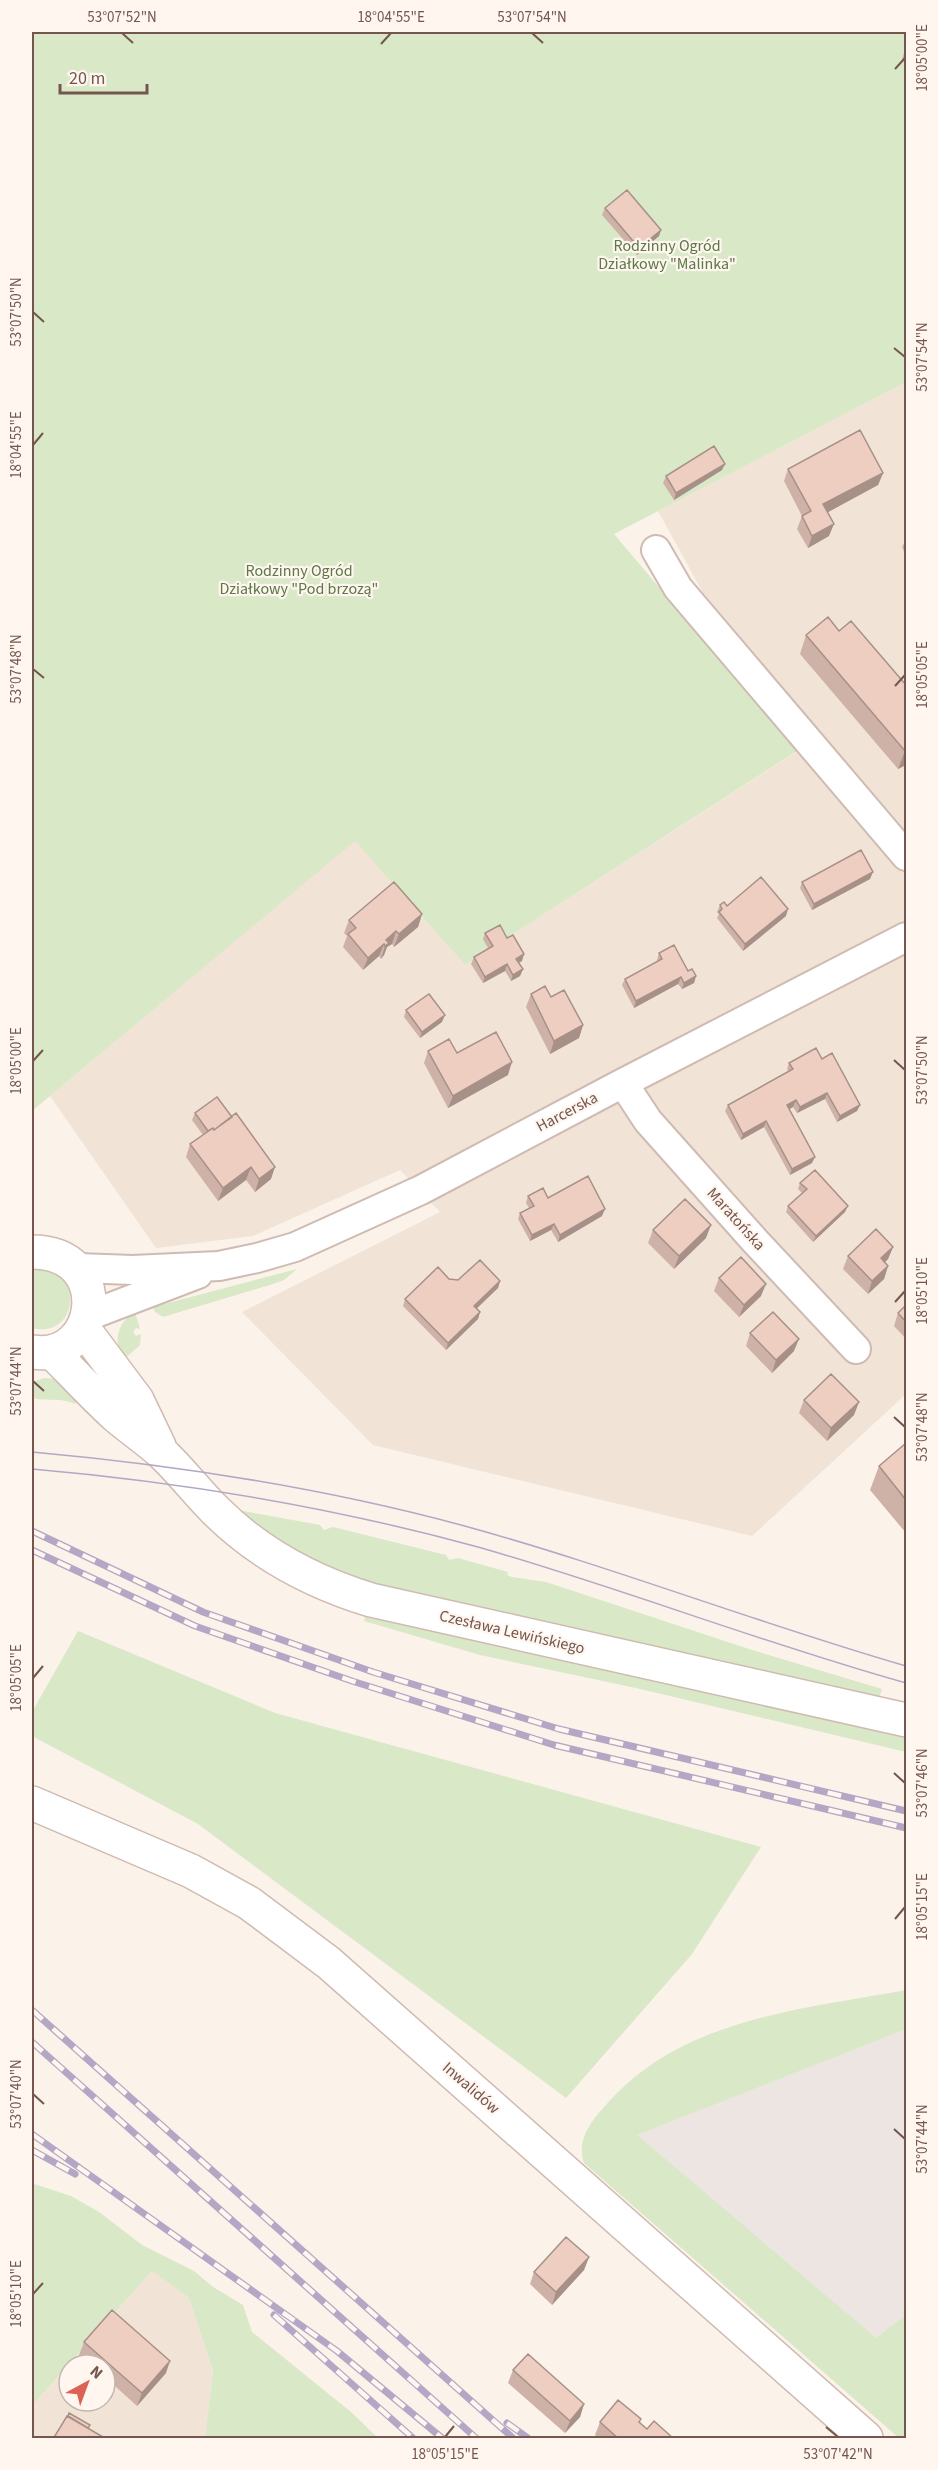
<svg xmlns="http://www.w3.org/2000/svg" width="938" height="2470" font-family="'Source Sans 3',sans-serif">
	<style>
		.residential { fill: #f2e3d7 }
		.industrial { fill: #ece5e2 }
		.green { fill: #d9e8c7 }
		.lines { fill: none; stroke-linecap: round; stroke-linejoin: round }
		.minor-casing { stroke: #cfbbb2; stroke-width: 32 }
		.tertiary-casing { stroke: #cfbbb2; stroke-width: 36 }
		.minor { stroke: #fff; stroke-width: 28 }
		.tertiary { stroke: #fff; stroke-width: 33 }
		.tram { stroke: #b3a7c5; stroke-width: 1.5 }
		.rail-casing { stroke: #b3a7c5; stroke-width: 7 }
		.rail { stroke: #fef6ef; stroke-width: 4.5; stroke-dasharray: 14; stroke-linecap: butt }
		.wall { fill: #ceb1a7 }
		.shaded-wall { fill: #a79088 }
		.building { fill: #efcec2; stroke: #a79088; stroke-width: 1.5 }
		.ticks { fill: none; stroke: #74564e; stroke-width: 2 }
		.labels { text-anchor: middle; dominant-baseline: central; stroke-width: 4.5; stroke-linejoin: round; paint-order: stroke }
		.park-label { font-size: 16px; fill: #5c7946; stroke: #fef6ef }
		.street-label { font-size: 16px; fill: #74564e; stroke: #fef6ef }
		.neatline { fill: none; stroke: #74564e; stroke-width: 2 }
		.ticks-label { font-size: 15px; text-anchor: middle; fill: #74564e }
	</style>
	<rect width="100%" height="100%" fill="#fbf2e9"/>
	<!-- residential -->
	<path class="residential" d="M906,382V1394L752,1536L373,1445L242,1312L440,1212L400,1170L253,1236L156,1248L50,1096L355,840L465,965L815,740L726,635L658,511Z
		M152,2271L189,2298L213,2371L205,2438H32V2406L69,2365V2401H105V2365H69Z"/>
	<!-- industrial -->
	<path class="industrial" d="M906,2029V2364L636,2135Z"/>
	<!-- green -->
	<path class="green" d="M32,32H906V382L614,534L797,751L465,965L355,841L32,1111Z
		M44,1269C88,1281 72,1339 32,1328V1271Z
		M297,1269L284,1280L273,1284L163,1317L155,1312L153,1307Z
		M135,1312L140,1329L136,1328L133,1332L136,1336L141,1334L140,1345L122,1361C114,1342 116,1323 135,1312Z
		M44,1378L59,1379L83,1395L75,1404C62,1397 47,1402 32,1398V1382Z
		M238,1510L320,1525L324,1530L333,1527L446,1555L449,1560L458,1558L508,1572L507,1575L512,1577L546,1582L752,1650L882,1689L879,1699L363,1581C317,1564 275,1543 238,1510Z
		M365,1617L642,1675L722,1696L906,1737V1752L636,1688L480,1655L364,1621Z
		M78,1631L275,1713L761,1847L692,1954L566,2098L198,1824L32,1736V1712Z
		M906,1990V2029L637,2135L876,2338L906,2315V2438H899L584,2163C576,2141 591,2121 605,2106C681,2018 799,2010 906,1990Z
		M34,2184L71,2196L99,2212L142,2245L194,2271L213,2287L243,2305L252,2332L351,2412L378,2438H205L213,2371L189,2298L152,2271L32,2406V2185Z"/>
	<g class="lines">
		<defs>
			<path id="minor" d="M656,550L678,588L906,856
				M623,1083L648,1121L755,1241L856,1349
				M77,1268L133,1270L219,1266L257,1258L295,1247L421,1190L623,1083L906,937
				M88,1316L198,1274"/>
			<path id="tertiary" d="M32,1252C115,1252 100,1362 33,1352
				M83,1328L137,1400L159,1446
				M52,1352C73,1373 94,1396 116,1416C131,1429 148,1440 162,1453C181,1471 197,1492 215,1510C260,1555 312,1582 371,1600L906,1720
				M32,1803L191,1871L249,1903L329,1963L866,2438"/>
		</defs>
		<!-- minor casing -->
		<use href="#minor" class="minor-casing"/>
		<!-- tertiary casing -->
		<use href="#tertiary" class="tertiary-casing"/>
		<!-- minor -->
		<use href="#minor" class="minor"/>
		<!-- tertiary -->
		<use href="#tertiary" class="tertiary"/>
		<!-- tram -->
		<path class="tram" d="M32,1452C176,1465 320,1487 461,1525C611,1566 757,1623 906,1666
			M32,1469C182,1482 332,1507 478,1547C622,1588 762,1643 906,1683"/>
		<defs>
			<path id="rail" d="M32,1531L203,1612L373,1672L559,1729L906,1811
				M32,1550L195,1626L352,1681L554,1745L906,1828
				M32,2010L513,2438
				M32,2042L476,2438
				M32,2134L337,2351L442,2438
				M32,2150L75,2174
				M274,2315L413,2438
				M507,2423L528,2438"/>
		</defs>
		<!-- rail casing -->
		<use href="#rail" class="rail-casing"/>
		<!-- rail -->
		<use href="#rail" class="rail"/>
	</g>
	<!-- wall -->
	<path class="wall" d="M906,51V64L902,59L904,53Z
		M605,208L661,230L659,236L637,255L602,215Z
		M788,469L883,473L878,485L828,512L829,536L808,548L797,529L802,516L784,481Z
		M722,470L674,500L663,483L666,476Z
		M906,540V556L902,547L905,541Z
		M839,631L906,685V765L898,769L800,654L806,635Z
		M870,879L812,910L800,888L802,882Z
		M720,905L727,906L786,916L743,951L717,918L719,914L717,912Z
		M422,914L418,927L394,947L392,944L387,947L384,955L381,959L379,956L363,970L343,947L347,936L344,933L349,920Z
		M485,933L507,938L522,961L519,963L523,969L520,976L511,981L505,971L483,983L471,964L474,957L488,948L483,939Z
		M659,953L696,976L694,983L682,989L678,984L634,1008L622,985L625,979L657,961V960Z
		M531,994L551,997L583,1025L579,1038L550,1054L526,1007Z
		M406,1010L442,1022L420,1038L404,1017Z
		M428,1051L457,1053L508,1075L448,1108L424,1063Z
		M822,1059L860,1105L857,1111L837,1122L825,1099L797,1113L793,1107L789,1109L812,1163L790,1175L764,1127L741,1140L725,1111L728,1105L789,1072L787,1069L789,1063Z
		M195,1113L271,1179L255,1192L246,1180L218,1201L186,1157L190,1144L203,1135L192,1120Z
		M800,1183L845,1212L813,1242L786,1212L788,1206L802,1193L798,1189Z
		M528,1196L548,1198L602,1216L558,1242L551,1230L530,1241L518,1219L520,1213L529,1208L526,1203Z
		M653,1230L706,1238L674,1269L648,1243Z
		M893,1247L888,1259L885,1262L888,1266L884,1279L868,1294L843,1269L848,1256Z
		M719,1278L761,1296L739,1317L714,1291Z
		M449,1279L458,1280L500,1281L498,1288L476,1309L480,1312L478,1319L446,1350L403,1306L405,1299Z
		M906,1305V1339L894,1326L898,1313Z
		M750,1333L794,1351L772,1373L746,1346Z
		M804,1400L854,1415L827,1441L799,1413Z
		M906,1443V1533L870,1490L879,1466Z
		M589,2257L584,2270L552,2305L530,2284L534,2272Z
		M84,2342L166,2373L137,2406L105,2377V2365H91L79,2355Z
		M513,2370L584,2404L580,2417L565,2433L508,2383Z
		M600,2422L640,2423L647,2429L674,2439H599L595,2435Z"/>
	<!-- shaded-wall -->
	<path class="shaded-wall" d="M661,230L659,236L637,255L639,248Z
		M725,464L722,470L674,500L676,493Z
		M883,473L878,485L819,517L823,504Z
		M834,524L829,536L808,548L812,536Z
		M906,750V765L898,769L905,751Z
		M873,872L870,879L812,910L814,904Z
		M788,909L786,916L743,951L745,944Z
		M422,914L418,927L394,947L399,934Z
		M396,931L392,944L387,947L384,955L381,959L385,946L386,940Z
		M384,944L379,956L363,970L368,958Z
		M524,954L522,961L514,965L516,959Z
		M507,964L505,971L483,983L485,977Z
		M523,969L520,976L511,981L513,975Z
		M696,976L694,983L682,989L684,983Z
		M681,977L678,984L634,1008L636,1001Z
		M445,1015L442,1022L420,1038L422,1032Z
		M583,1025L579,1038L550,1054L554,1041Z
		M512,1062L508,1075L448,1108L453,1096Z
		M827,1093L825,1099L797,1113L800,1107Z
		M796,1100L793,1107L785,1112L787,1105Z
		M860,1105L857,1111L837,1122L840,1116Z
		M766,1121L764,1127L741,1140L743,1134Z
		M815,1157L812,1163L790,1175L792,1169Z
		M251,1167L246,1180L218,1201L223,1188Z
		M275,1167L271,1179L255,1192L259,1179Z
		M848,1206L845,1212L813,1242L816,1236Z
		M605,1209L602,1216L558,1242L560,1235Z
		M554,1224L551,1230L530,1241L532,1235Z
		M711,1225L706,1238L674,1269L679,1256Z
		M893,1247L888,1259L876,1271L881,1258Z
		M888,1266L884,1279L868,1294L872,1281Z
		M500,1281L498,1288L472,1313L474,1306Z
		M766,1284L761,1296L739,1317L744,1305Z
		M480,1312L478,1319L446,1350L448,1343Z
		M799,1339L794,1351L772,1373L776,1360Z
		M859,1402L854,1415L827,1441L831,1428Z
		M589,2257L584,2270L552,2305L556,2292Z
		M170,2361L166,2373L137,2406L142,2393Z
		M584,2404L580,2417L565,2433L570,2421Z"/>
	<!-- building -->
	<path class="building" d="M627,190L661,230L639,248L605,208Z
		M860,430L883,473L823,504L834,524L812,536L802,516L811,511L788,469Z
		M714,446L725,464L676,493L666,476Z
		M828,617L839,631L851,621L906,685V750L905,751L806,635Z
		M861,850L873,872L814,904L802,882Z
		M761,877L788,909L745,944L719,912L722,909L720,905L724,902L727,906Z
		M394,882L422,914L399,934L396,931L386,940L389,943L385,946L384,944L368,958L348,934L356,928L349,920Z
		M500,925L507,938L513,935L524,954L516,959L523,969L513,975L507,964L485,977L474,957L493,946L485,933Z
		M674,945L688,971L692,969L696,976L684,983L681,977L636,1001L625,979L662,959L659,953Z
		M545,986L551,997L564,990L583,1025L554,1041L531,994Z
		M429,994L445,1015L422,1032L406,1010Z
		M496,1032L512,1062L453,1096L428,1051L449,1039L457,1053Z
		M816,1048L822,1059L832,1053L860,1105L840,1116L827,1093L800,1107L796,1100L787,1105L815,1157L792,1169L766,1121L743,1134L728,1105L793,1069L789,1063Z
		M217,1097L232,1117L214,1130L213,1128L208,1131L195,1113Z
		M236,1113L275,1167L259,1179L251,1167L223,1188L190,1144L213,1128L214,1130Z
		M815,1170L848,1206L816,1236L788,1206L807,1189L800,1183Z
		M588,1176L605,1209L560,1235L554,1224L532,1235L520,1213L534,1206L528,1196L543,1188L548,1198Z
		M685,1199L711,1225L679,1256L653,1230Z
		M876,1229L893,1247L881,1258L888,1266L872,1281L848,1256Z
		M741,1257L766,1284L744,1305L719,1278Z
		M480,1260L500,1281L474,1306L480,1312L448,1343L405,1299L438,1267L449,1279L458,1280Z
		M906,1305V1322L898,1313Z
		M773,1312L799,1339L776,1360L750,1333Z
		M831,1374L859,1402L831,1428L804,1400Z
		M906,1443V1500L879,1466Z
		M566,2237L589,2257L556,2292L534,2272Z
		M112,2310L170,2361L142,2393L84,2342Z
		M528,2354L584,2404L570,2421L513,2370Z
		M618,2400L641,2419L639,2422L647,2429L654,2421L674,2439H619L600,2422Z
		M69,2413L90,2425L88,2428L68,2416Z
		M67,2416L103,2437V2439H53Z"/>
	<!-- ticks -->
	<path class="ticks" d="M122,33L133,43M532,33L543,43M381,44L391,33M895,69L905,58M33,312L44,322M894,348L905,357M33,445L43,433M33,669L44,678M895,686L905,675M894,1060L905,1070M33,1061L43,1050M895,1302L905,1291M33,1381L44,1391M894,1417L905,1427M33,1678L43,1666M894,1773L905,1783M895,1919L905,1907M33,2094L44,2104M894,2129L905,2139M33,2294L43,2283M826,2427L838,2437M445,2437L454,2426"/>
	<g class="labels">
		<!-- park labels -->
		<g class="park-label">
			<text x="667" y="246">Rodzinny Ogród<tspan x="667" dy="18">Działkowy "Malinka"</tspan></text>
			<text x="299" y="571">Rodzinny Ogród<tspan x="299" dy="18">Działkowy "Pod brzozą"</tspan></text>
		</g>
		<!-- street labels -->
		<g class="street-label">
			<text transform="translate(567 1112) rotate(-28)">Harcerska</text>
			<text transform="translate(736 1219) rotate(48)">Maratońska</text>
			<text transform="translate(512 1632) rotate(13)">Czesława Lewińskiego</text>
			<text transform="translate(471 2088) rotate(41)">Inwalidów</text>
		</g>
	</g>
	<!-- border -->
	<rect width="938" height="2470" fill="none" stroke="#fef6ef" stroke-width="66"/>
	<!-- north arrow -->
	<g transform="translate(87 2383) rotate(41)"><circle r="28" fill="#fef6ef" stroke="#c7b6af" stroke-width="1.5"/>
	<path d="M0-4.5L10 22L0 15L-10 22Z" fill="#dd6256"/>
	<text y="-9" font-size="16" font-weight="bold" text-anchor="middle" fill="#74564e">N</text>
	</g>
	<!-- scale -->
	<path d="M60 84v9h87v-9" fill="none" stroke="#74564e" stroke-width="3"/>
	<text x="69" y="84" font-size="18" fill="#74564e" stroke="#fef6ef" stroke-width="4.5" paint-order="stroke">20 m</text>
	<rect x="33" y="33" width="872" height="2404" class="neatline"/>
	<g class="ticks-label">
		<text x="122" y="22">53°07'52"N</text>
		<text x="391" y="22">18°04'55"E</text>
		<text x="532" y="22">53°07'54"N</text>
		<text transform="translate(922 58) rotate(-90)" y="5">18°05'00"E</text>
		<text transform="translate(16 312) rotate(-90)" y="5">53°07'50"N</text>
		<text transform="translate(922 357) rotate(-90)" y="5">53°07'54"N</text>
		<text transform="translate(16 445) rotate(-90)" y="5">18°04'55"E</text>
		<text transform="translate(16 669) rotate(-90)" y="5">53°07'48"N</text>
		<text transform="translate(922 675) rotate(-90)" y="5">18°05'05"E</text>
		<text transform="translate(16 1061) rotate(-90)" y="5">18°05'00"E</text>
		<text transform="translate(922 1070) rotate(-90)" y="5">53°07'50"N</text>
		<text transform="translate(922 1291) rotate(-90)" y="5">18°05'10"E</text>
		<text transform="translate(16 1381) rotate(-90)" y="5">53°07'44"N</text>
		<text transform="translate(922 1427) rotate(-90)" y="5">53°07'48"N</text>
		<text transform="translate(16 1678) rotate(-90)" y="5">18°05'05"E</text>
		<text transform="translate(922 1783) rotate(-90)" y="5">53°07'46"N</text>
		<text transform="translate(922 1907) rotate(-90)" y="5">18°05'15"E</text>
		<text transform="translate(16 2094) rotate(-90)" y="5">53°07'40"N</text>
		<text transform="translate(922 2139) rotate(-90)" y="5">53°07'44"N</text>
		<text transform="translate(16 2294) rotate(-90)" y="5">18°05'10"E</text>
		<text x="445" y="2459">18°05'15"E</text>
		<text x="838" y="2459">53°07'42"N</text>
	</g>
</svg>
